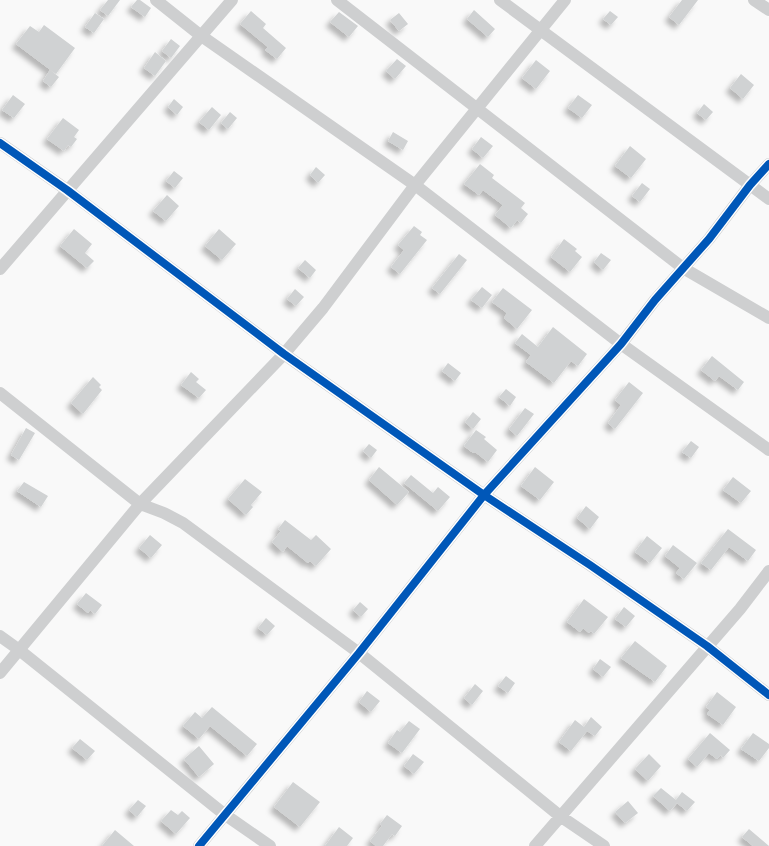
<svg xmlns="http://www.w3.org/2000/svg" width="769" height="846" font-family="Commissioner,sans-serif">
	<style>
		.building { fill: #d0d2d3; filter: url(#shadow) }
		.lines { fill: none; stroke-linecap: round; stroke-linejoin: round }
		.minor { stroke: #cecfd0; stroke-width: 12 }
		.cycleway-casing { stroke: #fff; stroke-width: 11 }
		.cycleway { stroke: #0057b8; stroke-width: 8 }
	</style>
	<defs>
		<filter id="shadow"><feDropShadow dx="-4.5" dy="4.5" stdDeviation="2.5" flood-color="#0004"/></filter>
	</defs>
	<rect width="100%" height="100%" fill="#f9f9f9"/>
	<!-- building -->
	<path class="building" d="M108,0H120L108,16L100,10Z
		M137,0H140L151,8L145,17L131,7Z
		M682,0H698L679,25L669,17Z
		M474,10L495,29L488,37L467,19Z
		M251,11L266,24L263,28L286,48L277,59L265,50L268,47L240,24Z
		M610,11L618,17L611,25L603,19Z
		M339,12L358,26L349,37L330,22Z
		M95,13L104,19L94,33L85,27Z
		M399,13L408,24L399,31L390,20Z
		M44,25L75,48L56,74L16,44L30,26L39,32Z
		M171,39L180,46L171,58L162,51Z
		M155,52L166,61L155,76L144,68Z
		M397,59L406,66L395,79L386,71Z
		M536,60L550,71L536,89L522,78Z
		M50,70L59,77L51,87L43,81Z
		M741,74L754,85L743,99L730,88Z
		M13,95L25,104L14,118L2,110Z
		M578,95L592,105L582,118L568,108Z
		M174,99L183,107L177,115L168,107Z
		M704,104L713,112L706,120L697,113Z
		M212,107L221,115L209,130L199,122Z
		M230,112L237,118L228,129L221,123Z
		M63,118L79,130L74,137L77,139L71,147L68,145L64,151L47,139Z
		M393,132L408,141L403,150L388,141Z
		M481,137L493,146L483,158L472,149Z
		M630,146L646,159L631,178L615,166Z
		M480,164L494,175L492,178L525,203L521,208L528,214L521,223L517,220L511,228L495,215L503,205L483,190L479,195L464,184Z
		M316,167L325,175L318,183L310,175Z
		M174,171L183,178L175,188L166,181Z
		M642,183L650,189L640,202L632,196Z
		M167,195L179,206L166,221L153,211Z
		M414,226L422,232L420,235L427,240L400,274L391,267L404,250L398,245Z
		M74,229L92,244L85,253L94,261L87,268L60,246Z
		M219,229L236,244L222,260L205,246Z
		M564,239L577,249L575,251L582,257L570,272L551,257Z
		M601,253L611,260L603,270L594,262Z
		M459,254L467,260L440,294L432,288Z
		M305,260L316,270L310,278L298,268Z
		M482,287L492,295L482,308L471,300Z
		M503,288L532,310L517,329L504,318L507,313L492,302Z
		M295,289L304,297L296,306L287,299Z
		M553,327L587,354L578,366L571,361L554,383L526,362L531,355L515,343L522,334L538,347Z
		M712,356L744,382L738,390L719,376L715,381L701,370Z
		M448,363L461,373L455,381L442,371Z
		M191,372L199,379L196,382L206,390L199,398L181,385Z
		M93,377L101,385L99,387L102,390L83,414L71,403Z
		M629,382L643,393L615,429L608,423L621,405L615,400Z
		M506,389L516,397L510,406L499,397Z
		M525,408L534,414L517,436L509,429Z
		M473,412L481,419L473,429L465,422Z
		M26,428L35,433L19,460L11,455Z
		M476,430L486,437L484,439L497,450L488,462L475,452L473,453L464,446Z
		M691,441L699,447L691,458L682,452Z
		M369,444L377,450L371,458L363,451Z
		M379,467L409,492L397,505L369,480Z
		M535,467L554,482L540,500L521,486Z
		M411,475L433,493L438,487L450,497L438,511L404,483Z
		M733,477L751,491L741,503L723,490Z
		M245,479L262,492L251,505L253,507L246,515L228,499Z
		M24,482L48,496L41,507L17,491Z
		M586,506L599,517L590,529L577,518Z
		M285,520L311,540L316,535L331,549L316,566L310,561L308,563L287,546L283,552L272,542L281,531L278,529Z
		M728,529L756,550L748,561L729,547L711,570L701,563Z
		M150,535L162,545L151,558L139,548Z
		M647,536L662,548L650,563L635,552Z
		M673,545L697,563L684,579L676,573L680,568L665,556Z
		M86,593L102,605L95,614L90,610L88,613L77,604Z
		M584,599L608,617L594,634L591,631L589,633L583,628L580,632L567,622Z
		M360,602L368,609L361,617L353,610Z
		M624,607L635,616L626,627L615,619Z
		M266,618L275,626L267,635L258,628Z
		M635,641L667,666L655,682L621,658Z
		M600,659L611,667L603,677L593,669Z
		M506,676L515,683L508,693L498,686Z
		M475,684L483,691L472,705L464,698Z
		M367,691L380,701L371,712L359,702Z
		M717,692L736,707L723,725L707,714L710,710L706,707Z
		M212,707L257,744L247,756L210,726L199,739L183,726L195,712L202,718Z
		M591,717L602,727L595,736L587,731L571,751L559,742L575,720L584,727Z
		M409,721L420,729L402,753L388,743L397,730L400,732Z
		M710,733L730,750L723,758L721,755L717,759L709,753L697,767L688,759Z
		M753,733L769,744V748L759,761L741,749Z
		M80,739L95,751L87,760L72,748Z
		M199,746L214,764L199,777L184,759Z
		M413,754L424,762L414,774L404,766Z
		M649,754L661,766L648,781L635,769Z
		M293,782L320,802L300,827L274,807Z
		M661,788L676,800L682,792L695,802L687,811L677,803L670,811L653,796Z
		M138,800L146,806L137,817L129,810Z
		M628,801L638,813L625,823L615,812Z
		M171,810L178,815L182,811L190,818L176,834L161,821Z
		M387,815L402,826L395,836L392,834L383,846H376L370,841L382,826L380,824Z
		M339,827L353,838L347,846H325Z
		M749,829L769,846H753L742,837Z
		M115,830L134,846H102Z"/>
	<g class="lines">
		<!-- minor -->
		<path class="minor" d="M156,0L200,35L415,185L621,344L769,450
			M337,0L683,268L769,318
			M500,0L769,199
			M754,0L769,10
			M0,143L67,190L284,354L484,495L590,565L707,646L769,695
			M0,269L232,0
			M0,393L140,504L164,513L183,523L359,653L560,816L604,846
			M0,636L18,649L224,814L270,846
			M0,673L140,504L284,354L323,308L415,185L565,0
			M199,846L359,653L484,495L621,344L655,300L709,239L750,185L769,164
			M535,846L740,609L769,571"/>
		<defs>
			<path id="cycleway" d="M0,143L67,190L284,354L484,495L590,565L707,646L769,695
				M199,846L359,653L484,495L621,344L655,300L709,239L750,185L769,164"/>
		</defs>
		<!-- cycleway casing -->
		<use href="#cycleway" class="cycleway-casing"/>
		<!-- cycleway -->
		<use href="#cycleway" class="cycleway"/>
	</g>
</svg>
